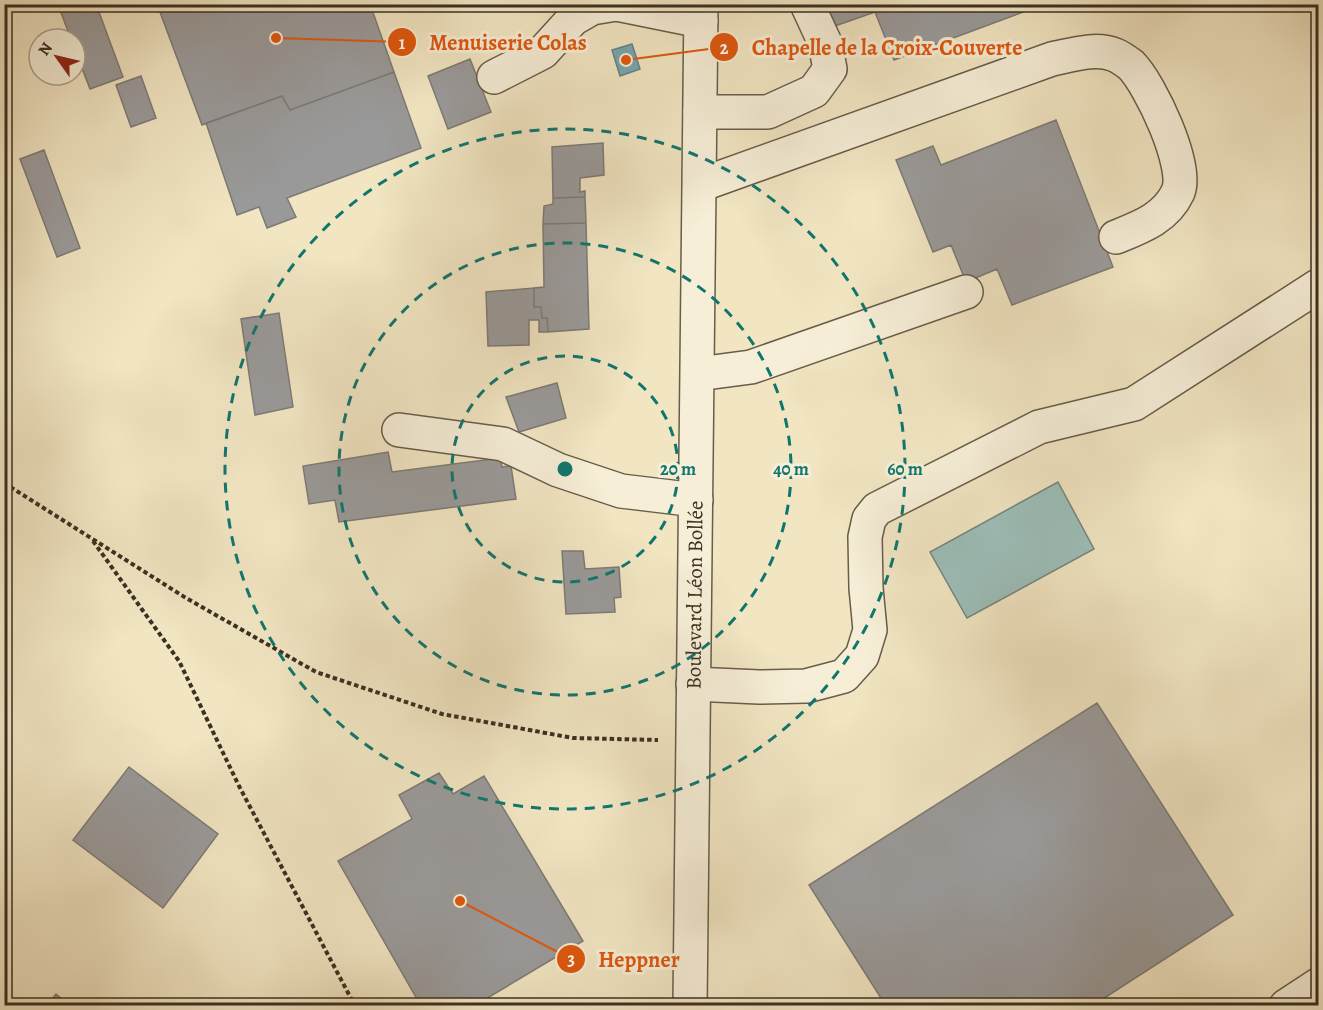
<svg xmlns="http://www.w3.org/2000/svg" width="1323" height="1010" font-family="Alegreya,serif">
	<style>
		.water { fill: #9cbeb9; stroke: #75857d; stroke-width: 1.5 }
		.public { fill: #76a5af; stroke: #648285; stroke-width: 1.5 }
		.industry { fill: #999; stroke: #7d7a75; stroke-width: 1.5 }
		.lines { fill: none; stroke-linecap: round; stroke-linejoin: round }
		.minor-casing { stroke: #685d4a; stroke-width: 36 }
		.path { stroke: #3b3022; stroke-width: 4; stroke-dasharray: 4.5 3; stroke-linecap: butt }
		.minor { stroke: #f6eed7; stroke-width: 33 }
		.ring { fill: none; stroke: #0f766e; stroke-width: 3; stroke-dasharray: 10 8 }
		.labels { text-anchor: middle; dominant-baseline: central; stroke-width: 6; stroke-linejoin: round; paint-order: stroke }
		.street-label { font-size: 21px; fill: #3b3022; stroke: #f6eed7 }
		.centre { fill: #0f766e; stroke: #f6eed7; stroke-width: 3 }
		.ring-label { font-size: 18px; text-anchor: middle; font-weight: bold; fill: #0f766e; stroke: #f6eed7; stroke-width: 6; stroke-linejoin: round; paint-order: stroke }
		.leader { fill: none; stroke: #df570d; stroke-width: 2 }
		.callout-dot { fill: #df570d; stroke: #f6eed7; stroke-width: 2 }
		.mark-label { font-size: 18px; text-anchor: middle; font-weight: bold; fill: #fff }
		.callout-label { font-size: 22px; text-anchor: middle; font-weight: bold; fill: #df570d; stroke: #f6eed7; stroke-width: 6; stroke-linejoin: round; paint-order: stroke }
	</style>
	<rect width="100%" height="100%" fill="#f1e5c2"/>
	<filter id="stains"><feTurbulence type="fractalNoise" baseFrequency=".00333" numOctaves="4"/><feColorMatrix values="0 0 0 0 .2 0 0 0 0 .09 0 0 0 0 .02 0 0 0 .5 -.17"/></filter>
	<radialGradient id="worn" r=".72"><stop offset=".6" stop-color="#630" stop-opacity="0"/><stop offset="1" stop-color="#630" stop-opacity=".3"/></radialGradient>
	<!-- water -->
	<path class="water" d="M1058,482L1094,549L967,618L930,552Z"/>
	<!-- public -->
	<path class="public" d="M632,44L640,69L620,76L612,50Z"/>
	<!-- industry -->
	<path class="industry" d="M77,4H96L123,77L90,89L75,50V39H71L60,10Z
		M157,4H370L394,72L290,110L282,96L202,125Z
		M824,4H1045L894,60L875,12L832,27Z
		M470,59L491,112L448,129L428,76Z
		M394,72L421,148L287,198L296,217L267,228L259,207L237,215L206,123L282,96L290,110Z
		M141,76L156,118L131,127L116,85Z
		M1056,120L1113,267L1012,305L997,269L966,282L951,245L933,252L896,160L933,146L941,165Z
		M603,143L604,175L580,178V192L585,191V197L553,198L552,147Z
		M44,150L80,248L57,257L20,159Z
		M585,197L586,223L543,224L544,206L553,204V198Z
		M586,223L589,329L548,332L547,318H542L541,307H534V288L544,287L543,224Z
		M534,288V307H541L542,318H547L548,332H539V320H529V345L488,346L486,292Z
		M279,313L293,407L255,415L241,319Z
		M557,383L566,418L519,432L506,397Z
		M388,452L392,472L500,458L502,467L511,466L516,499L339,522L335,500L309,504L303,466Z
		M562,551H583L585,569L619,567L621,597L614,598L615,612L566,614Z
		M1097,703L1233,915L1092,1006H886L809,885Z
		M129,767L218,834L163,908L73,840Z
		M439,773L453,794L484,776L583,941L474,1006H421L338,861L412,819L399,795Z
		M56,994L70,1006H47Z"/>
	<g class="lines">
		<defs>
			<g id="minor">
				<path d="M617,4L701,21"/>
				<path d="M494,77L543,52L573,19L592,8L616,4"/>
				<path d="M700,112H768L814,91L830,69L825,43L807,4"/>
				<path d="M700,185L1052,59C1072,55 1096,47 1115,55C1120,57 1127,62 1131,65C1150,84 1189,166 1178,192C1166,218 1141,227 1116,237"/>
				<path d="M698,374L751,367L966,292"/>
				<path d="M399,430L503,444L558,470L621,491L696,500"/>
				<path d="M693,684L759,687L806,686L844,676L862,656L870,630L866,588L865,537L869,519L877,509L1039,427L1134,404L1318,286"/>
				<path id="s1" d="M690,1006L701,4"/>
				<path d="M1286,1006L1318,985"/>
			</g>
		</defs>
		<!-- minor casing -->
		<use href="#minor" class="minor-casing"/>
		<!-- path -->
		<path class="path" d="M4,483L186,598L316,672L442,714L573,738L658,740
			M93,541L179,661L239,786L355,1006"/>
		<!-- minor -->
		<use href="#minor" class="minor"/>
	</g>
	<!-- distance rings -->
	<g class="ring">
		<circle cx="565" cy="469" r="113"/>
		<circle cx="565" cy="469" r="226"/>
		<circle cx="565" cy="469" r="340"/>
	</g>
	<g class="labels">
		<!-- street labels -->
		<g class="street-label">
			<text stroke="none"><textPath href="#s1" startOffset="411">Boulevard Léon Bollée</textPath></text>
		</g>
	</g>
	<circle cx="565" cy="469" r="9" class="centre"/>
	<g class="ring-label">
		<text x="678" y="475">20 m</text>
		<text x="791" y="475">40 m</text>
		<text x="905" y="475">60 m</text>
	</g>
	<!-- callouts -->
	<path class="leader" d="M276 38L402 42M626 60L724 47M460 901L571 959"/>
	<g class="callout-dot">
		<circle cx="276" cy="38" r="6"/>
		<circle cx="626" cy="60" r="6"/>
		<circle cx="460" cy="901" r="6"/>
		<circle cx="402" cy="42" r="15"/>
		<circle cx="724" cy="47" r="15"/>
		<circle cx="571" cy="959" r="15"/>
	</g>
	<g class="mark-label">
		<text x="402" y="49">1</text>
		<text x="724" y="54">2</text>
		<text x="571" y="965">3</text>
	</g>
	<g class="callout-label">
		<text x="508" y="50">Menuiserie Colas</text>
		<text x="887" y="55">Chapelle de la Croix-Couverte</text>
		<text x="639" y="967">Heppner</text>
	</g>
	<!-- margin -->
	<rect width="1323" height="1010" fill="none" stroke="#f1e5c2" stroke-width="24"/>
	<rect x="6" y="6" width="1311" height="998" fill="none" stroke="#3b3022" stroke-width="3"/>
	<rect x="12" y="12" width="1299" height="986" fill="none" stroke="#3b3022" stroke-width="1.5"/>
	<!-- north arrow -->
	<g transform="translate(57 57) rotate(304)"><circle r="28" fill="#f6eed7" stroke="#aba28f" stroke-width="1.5"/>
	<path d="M0-4.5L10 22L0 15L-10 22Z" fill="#8f2418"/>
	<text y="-9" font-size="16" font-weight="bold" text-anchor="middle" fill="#3b3022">N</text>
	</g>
	<rect width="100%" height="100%" filter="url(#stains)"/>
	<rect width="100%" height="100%" fill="url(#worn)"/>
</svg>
